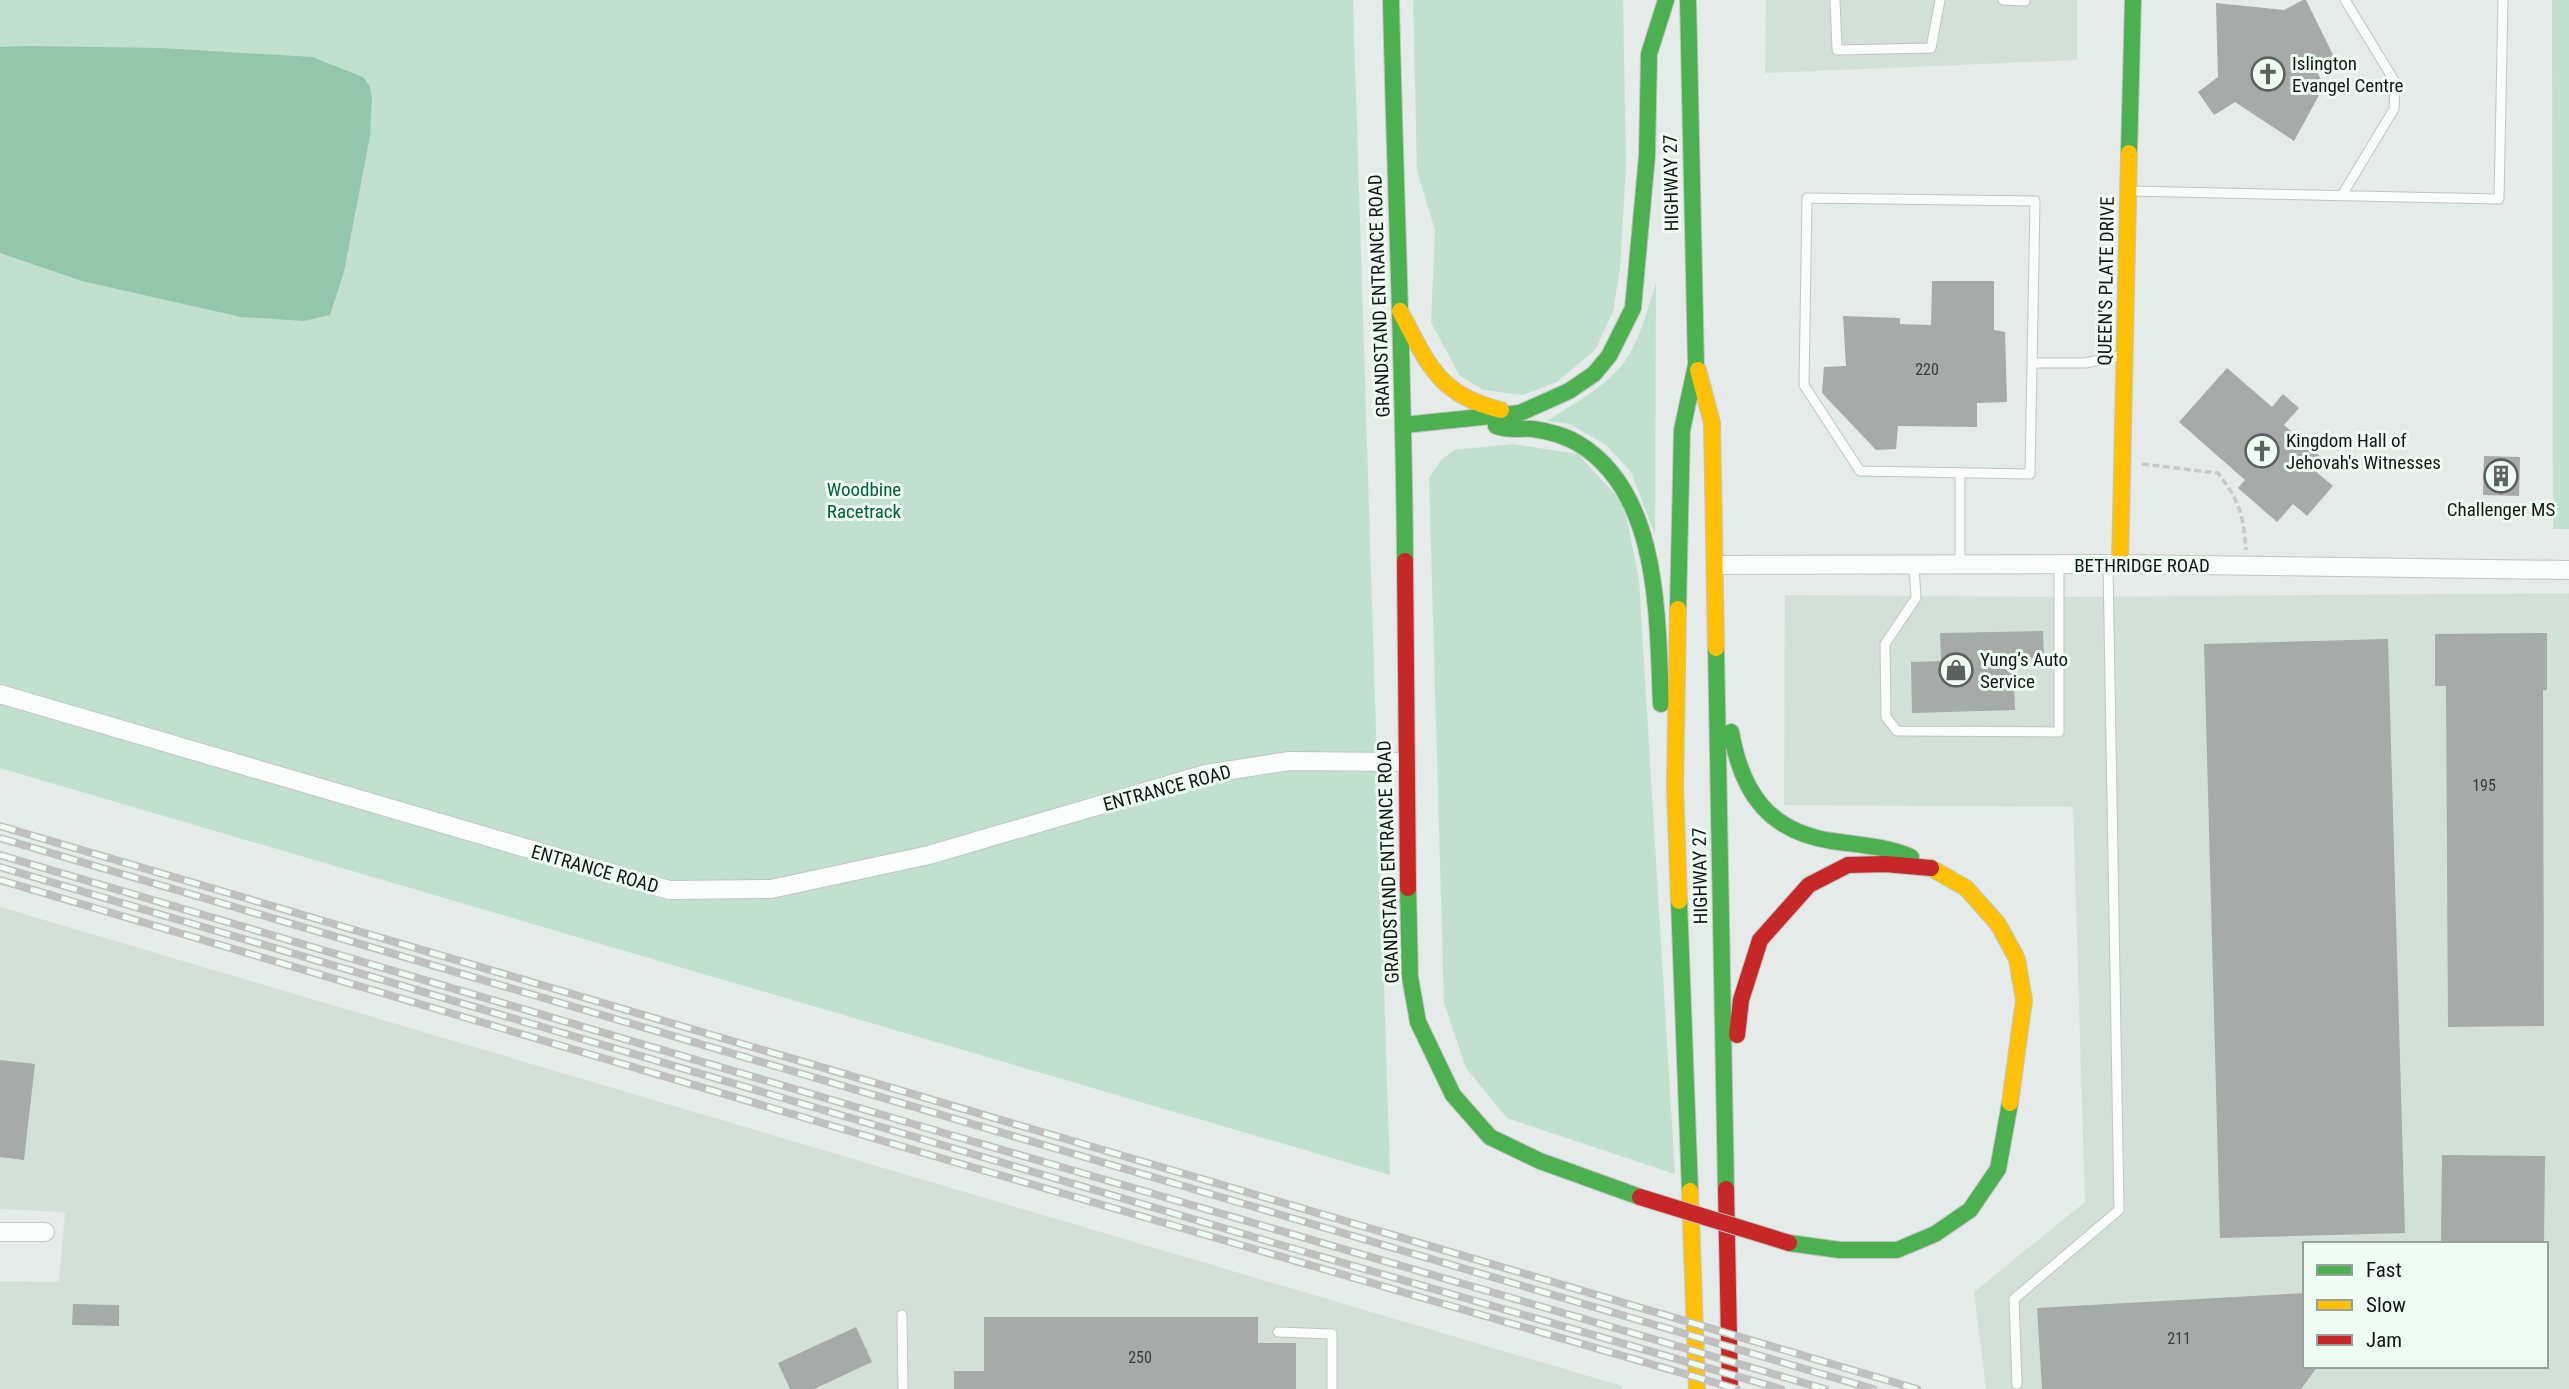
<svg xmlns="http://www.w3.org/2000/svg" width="2569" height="1389" font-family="'Roboto Condensed',sans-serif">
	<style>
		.built { fill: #d3e0d8; fill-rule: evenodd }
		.green { fill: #c2e0cf }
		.water { fill: #92c7ab }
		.building { fill: #a6aaa8 }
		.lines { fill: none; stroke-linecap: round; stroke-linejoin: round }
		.lane-casing { stroke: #c1c5c3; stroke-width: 11 }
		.street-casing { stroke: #c1c5c3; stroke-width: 20 }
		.fast-casing { stroke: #c1c5c3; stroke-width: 18 }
		.slow-casing { stroke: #c1c5c3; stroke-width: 18 }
		.jam-casing { stroke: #c1c5c3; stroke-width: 18 }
		.path { stroke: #c7cac8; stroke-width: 3.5; stroke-dasharray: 7 3.5; stroke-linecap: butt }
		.lane { stroke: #fbfcfc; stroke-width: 9 }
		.street { stroke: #fbfcfc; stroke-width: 18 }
		.fast { stroke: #4caf50; stroke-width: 16 }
		.slow { stroke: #ffc107; stroke-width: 16 }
		.jam { stroke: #c62828; stroke-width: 16 }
		.rail-casing { stroke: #bfc0bf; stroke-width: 8 }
		.rail { stroke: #effcf4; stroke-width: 5; stroke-dasharray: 16; stroke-linecap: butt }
		.jam-bridge-casing { stroke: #c1c5c3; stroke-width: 18; stroke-linecap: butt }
		.jam-bridge { stroke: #c62828; stroke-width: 16 }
		.labels { text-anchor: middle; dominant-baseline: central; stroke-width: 6; stroke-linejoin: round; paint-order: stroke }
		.number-label { font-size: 16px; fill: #383c3a }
		.poi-label { font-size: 19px; fill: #131715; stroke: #effcf4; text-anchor: start }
		.street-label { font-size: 19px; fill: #131715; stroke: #effcf4 }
		.park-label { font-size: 19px; fill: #00603c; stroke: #effcf4 }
	</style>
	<rect width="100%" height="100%" fill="#e5ebe8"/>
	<!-- built -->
	<path class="built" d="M1766,0H2077V60L1765,73Z
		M2569,593V1389H1986L1974,1292L2085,1202L2073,807L1784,805L1785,595L2073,597ZM2305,1244H2546V1366H2305Z
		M0,907L1622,1386V1389H0V1281L59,1282L65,1212L0,1209Z"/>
	<!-- green -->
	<path class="green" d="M0,0H1353L1390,1175L0,768Z
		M1413,0H1623L1626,166L1620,269L1613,312L1595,350L1557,382L1523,395L1483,390L1459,375L1431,322L1435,230L1417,171Z
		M2552,0H2569V529H2553Z
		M1656,283L1655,535L1631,472L1606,445L1570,424L1547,421C1573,404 1602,389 1622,365C1639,344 1648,308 1656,283Z
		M1513,444L1578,454L1624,504L1639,580L1675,1174L1507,1118L1466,1068L1444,1003L1429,478L1441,460L1454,450Z"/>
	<!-- water -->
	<path class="water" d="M27,46L161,48L312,57L363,77L369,85L372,98L370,136L344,272L330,315L304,321L241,317L82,281L0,253V47Z"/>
	<!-- building -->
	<path class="building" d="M2303,0H2306L2337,63L2316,70L2324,86L2294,141L2235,102L2214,115L2198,92L2218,77L2216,3L2284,10Z
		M1932,281H1994V330L2005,332L2007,402L1977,403V427L1898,426L1896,449L1876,450L1822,393L1824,367L1846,366L1843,316L1900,318V324L1931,325Z
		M2227,368L2272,407L2283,394L2299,408L2284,425L2322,458L2313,469L2333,486L2307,516L2293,504L2277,522L2238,488L2245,480L2179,422Z
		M2484,456L2520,457L2519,496L2483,495Z
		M2043,631L2044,658L2013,659L2015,710L1912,713L1911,662L1941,661L1940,633Z
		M2547,633V690H2543L2544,1026L2448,1027L2446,686H2435V634Z
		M2388,639L2405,1233L2220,1238L2204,644Z
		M0,1060L35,1064L24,1160L0,1157Z
		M2442,1155L2545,1156L2544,1244H2441Z
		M2305,1293V1366H2318L2301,1389H2042L2037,1308Z
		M73,1304L119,1305V1326L72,1325Z
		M984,1317H1258V1343H1296V1389H954V1371H984Z
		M856,1327L872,1362L814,1389H790L778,1363Z"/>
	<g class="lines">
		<defs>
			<path id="lane" d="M1835,0L1837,50L1931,48L1940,0
				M2003,0L2025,1
				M2129,191L2499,199L2503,0
				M2342,195L2394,109L2395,82L2345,0
				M1807,198L2035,201L2030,474L1860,471L1804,385Z
				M2033,363H2085L2124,355
				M1960,473V564
				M1914,565L1916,598L1885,644L1886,717L1897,731L2059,732V564
				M902,1315L903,1389
				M1278,1332L1332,1334V1389
				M2017,1384L2014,1299L2119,1210L2108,564"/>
			<path id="street" d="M1716,565L2120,564L2569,570
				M0,694L669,890L771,889L929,855L1206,774L1289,761L1406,762
				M0,1232H45"/>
			<path id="fast" d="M1391,0C1395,187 1404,374 1405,561
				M2129,153L2133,0
				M1404,425L1520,413L1569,391L1594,374L1609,356L1633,308L1647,156L1649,54L1666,0
				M1496,426C1508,431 1520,428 1533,429C1548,431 1566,436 1579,444C1661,494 1657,619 1661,704
				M1678,609L1682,430L1696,365L1688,0
				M1716,648L1726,1189
				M1731,732C1742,793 1768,831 1832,841C1859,845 1885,846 1911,857
				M1408,888L1410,977L1418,1022L1453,1095L1490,1137L1540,1161L1640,1197
				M1679,901L1690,1191
				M1789,1243L1840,1250H1897L1935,1234L1970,1210L1998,1169L2010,1103"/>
			<path id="slow" d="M1400,311C1428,364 1438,395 1501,410
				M1698,370L1712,423L1716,648
				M2120,564L2129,153
				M1678,609L1675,787L1679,901
				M1931,868L1966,888L1998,924L2017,959L2024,1000L2010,1103
				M1690,1191L1697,1389"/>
			<path id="jam" d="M1405,561L1408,888
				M1737,1035L1741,1000L1760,940L1809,885L1848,865L1885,864L1931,868
				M1726,1189L1730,1389"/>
		</defs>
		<!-- lane casing -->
		<use href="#lane" class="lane-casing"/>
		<!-- street casing -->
		<use href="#street" class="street-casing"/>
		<!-- fast casing -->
		<use href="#fast" class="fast-casing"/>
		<!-- slow casing -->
		<use href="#slow" class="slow-casing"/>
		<!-- jam casing -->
		<use href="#jam" class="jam-casing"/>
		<!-- path -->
		<path class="path" d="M2142,464L2218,473C2240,502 2243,514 2246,550"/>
		<!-- lane -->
		<use href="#lane" class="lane"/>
		<!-- street -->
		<use href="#street" class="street"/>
		<!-- fast -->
		<use href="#fast" class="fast"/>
		<!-- slow -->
		<use href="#slow" class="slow"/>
		<!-- jam -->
		<use href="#jam" class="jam"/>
		<defs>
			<path id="rail" d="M0,826L1917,1389
				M0,838L1873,1389
				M0,855L937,1131L1825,1389
				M0,867L1274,1243L1781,1389
				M0,880L951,1161L1737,1389"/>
		</defs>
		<!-- rail casing -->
		<use href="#rail" class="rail-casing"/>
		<!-- rail -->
		<use href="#rail" class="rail"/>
		<defs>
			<path id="jam-bridge" d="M1640,1197L1789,1243"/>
		</defs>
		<!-- jam-bridge casing -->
		<use href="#jam-bridge" class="jam-bridge-casing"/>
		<!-- jam-bridge -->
		<use href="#jam-bridge" class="jam-bridge"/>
	</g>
	<!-- icons -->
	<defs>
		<symbol id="church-ring" viewBox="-11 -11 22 22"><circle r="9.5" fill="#effcf4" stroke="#5c615f" stroke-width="1.5"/><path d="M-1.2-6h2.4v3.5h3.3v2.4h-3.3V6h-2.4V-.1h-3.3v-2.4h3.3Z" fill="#5c615f"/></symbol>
		<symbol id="building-ring" viewBox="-11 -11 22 22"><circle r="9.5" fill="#effcf4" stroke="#5c615f" stroke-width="1.5"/><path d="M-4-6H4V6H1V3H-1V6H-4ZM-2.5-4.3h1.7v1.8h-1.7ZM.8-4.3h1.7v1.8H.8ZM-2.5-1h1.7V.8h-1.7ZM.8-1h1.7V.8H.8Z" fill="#5c615f"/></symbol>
		<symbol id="shop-ring" viewBox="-11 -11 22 22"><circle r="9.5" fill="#effcf4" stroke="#5c615f" stroke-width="1.5"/><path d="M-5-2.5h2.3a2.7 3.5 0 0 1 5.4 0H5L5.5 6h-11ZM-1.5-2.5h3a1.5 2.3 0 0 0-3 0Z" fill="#5c615f"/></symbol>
	</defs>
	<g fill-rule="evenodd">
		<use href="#church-ring" x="2249" y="55" width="38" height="38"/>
		<use href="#church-ring" x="2243" y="432" width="38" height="38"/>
		<use href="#building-ring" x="2482" y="457" width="38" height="38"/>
		<use href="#shop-ring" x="1937" y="651" width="38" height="38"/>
	</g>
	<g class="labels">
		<!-- number labels -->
		<g class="number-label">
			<text x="1927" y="369">220</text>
			<text x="2484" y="785">195</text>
			<text x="2179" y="1338">211</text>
			<text x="1140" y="1357">250</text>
		</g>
		<!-- poi labels -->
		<g class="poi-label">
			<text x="2292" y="63">Islington<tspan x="2292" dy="22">Evangel Centre</tspan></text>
			<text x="2286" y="440">Kingdom Hall of<tspan x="2286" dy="22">Jehovah's Witnesses</tspan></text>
			<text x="2501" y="509" text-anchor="middle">Challenger MS</text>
			<text x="1980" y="659">Yung’s Auto<tspan x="1980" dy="22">Service</tspan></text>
		</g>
		<!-- street labels -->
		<g class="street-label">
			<text transform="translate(1671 183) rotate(-91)">HIGHWAY 27</text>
			<text transform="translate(2106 281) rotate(-89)">QUEEN'S PLATE DRIVE</text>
			<text transform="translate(1379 296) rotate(-92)">GRANDSTAND ENTRANCE ROAD</text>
			<text x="2142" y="565">BETHRIDGE ROAD</text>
			<text transform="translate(1167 788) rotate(-15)">ENTRANCE ROAD</text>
			<text transform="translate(1388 862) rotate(-92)">GRANDSTAND ENTRANCE ROAD</text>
			<text transform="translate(595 869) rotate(16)">ENTRANCE ROAD</text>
			<text transform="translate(1700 876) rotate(-91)">HIGHWAY 27</text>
		</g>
		<!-- park labels -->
		<g class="park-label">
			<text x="864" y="489">Woodbine<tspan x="864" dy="22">Racetrack</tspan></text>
		</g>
	</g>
	<!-- legend -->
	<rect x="2303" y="1242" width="245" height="126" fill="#effcf4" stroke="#97a09b" stroke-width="2"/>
	<rect x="2317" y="1265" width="35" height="10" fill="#4caf50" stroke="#97a09b" stroke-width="2"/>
	<text x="2366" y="1277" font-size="21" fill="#131715">Fast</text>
	<rect x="2317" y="1300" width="35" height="10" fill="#ffc107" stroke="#97a09b" stroke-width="2"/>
	<text x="2366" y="1312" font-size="21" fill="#131715">Slow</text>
	<rect x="2317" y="1335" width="35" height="10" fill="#c62828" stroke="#97a09b" stroke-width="2"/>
	<text x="2366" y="1347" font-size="21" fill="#131715">Jam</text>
</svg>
